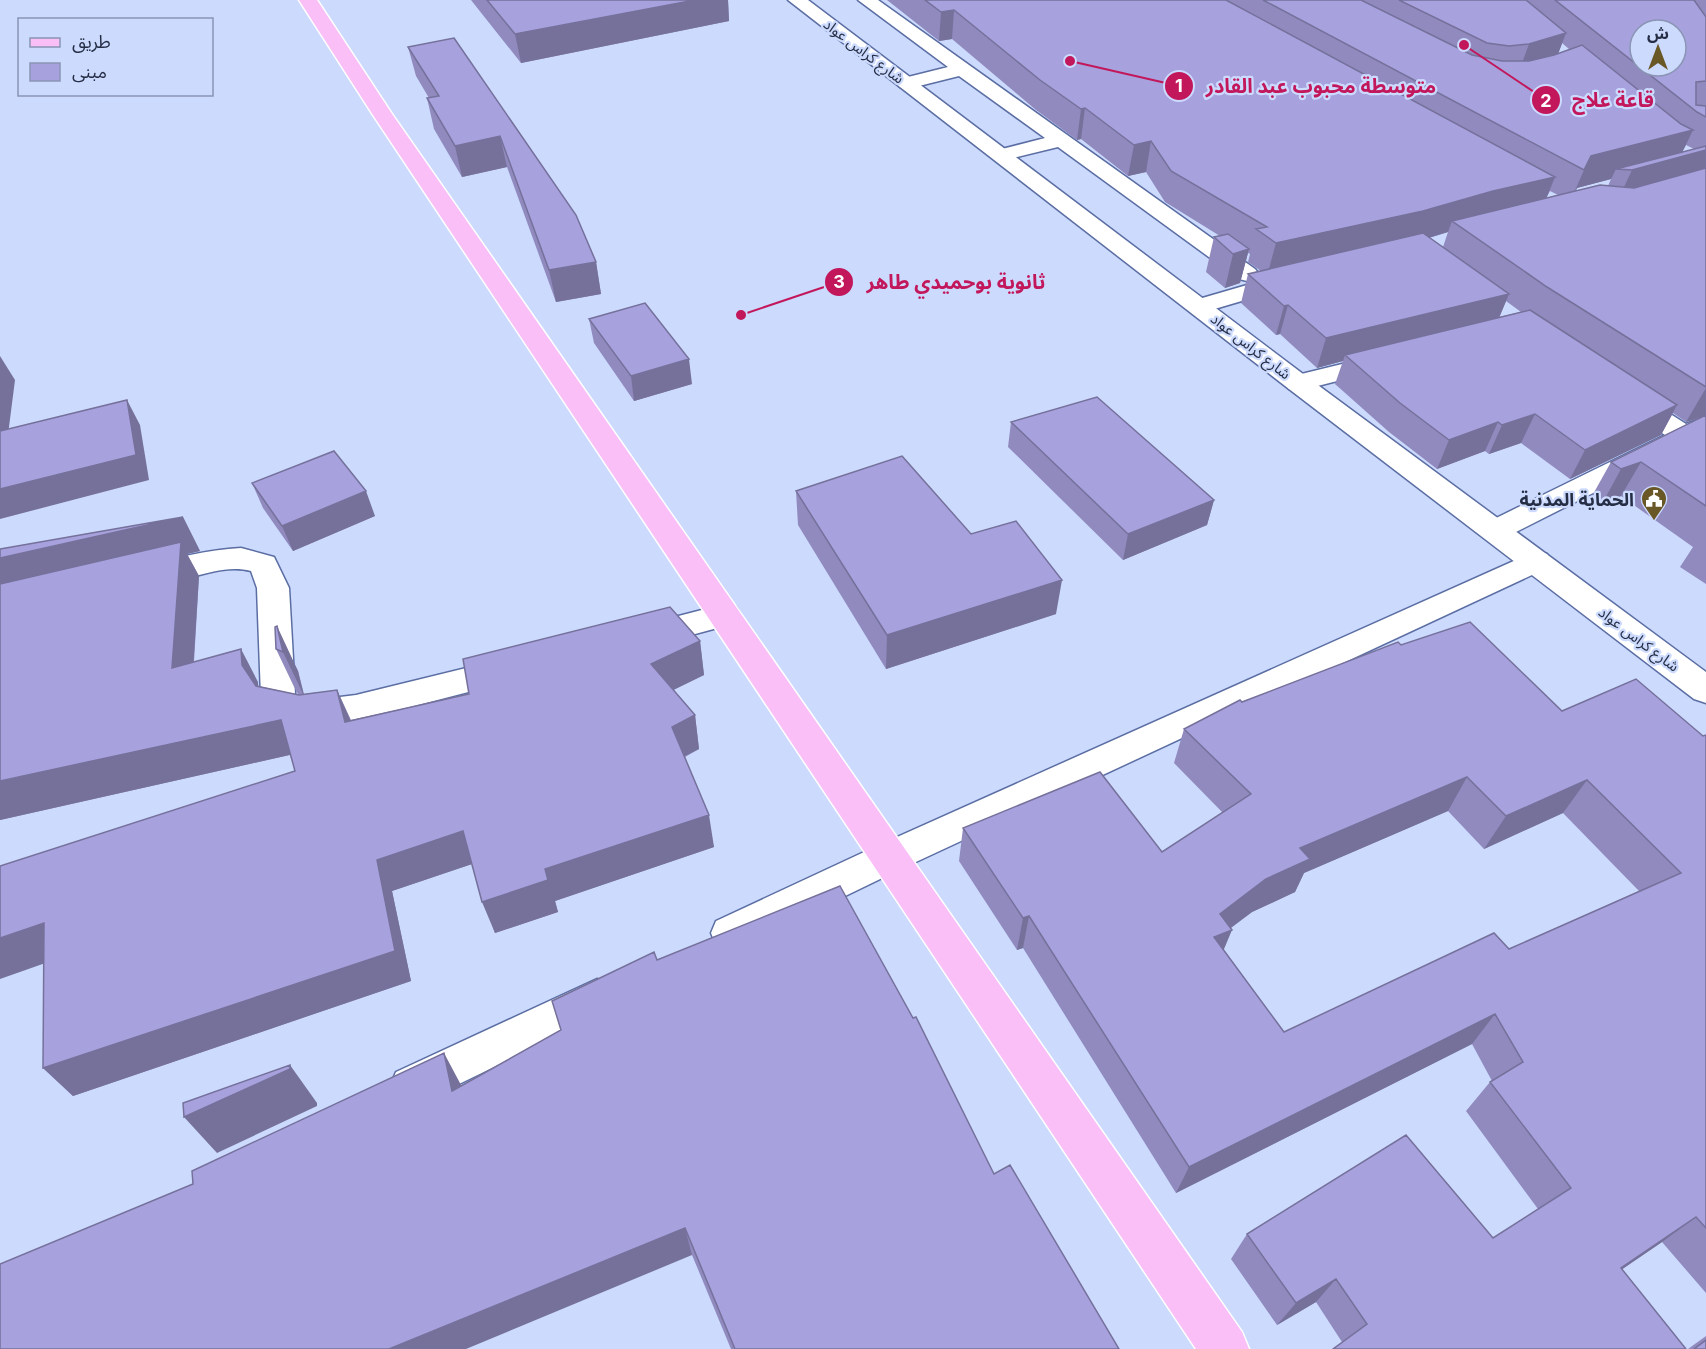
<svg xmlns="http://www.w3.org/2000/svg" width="1706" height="1349" font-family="Inter,'Noto Sans Arabic',sans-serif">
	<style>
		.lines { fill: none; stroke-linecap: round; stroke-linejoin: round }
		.minor-casing { stroke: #5b6ea3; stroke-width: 3 }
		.tertiary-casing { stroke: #5b6ea3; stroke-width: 3 }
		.primary-casing { stroke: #fff; stroke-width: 3 }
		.minor { fill: #fff; fill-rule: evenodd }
		.tertiary { fill: #fff; fill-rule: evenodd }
		.primary { fill: #fabff7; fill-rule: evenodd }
		.wall { fill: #908abe; fill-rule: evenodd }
		.shaded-wall { fill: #75719b }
		.building { fill: #a7a1dd; stroke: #75719b; stroke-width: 1.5; fill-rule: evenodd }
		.labels { text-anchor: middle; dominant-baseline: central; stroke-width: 4.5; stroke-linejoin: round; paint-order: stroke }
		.far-street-label { font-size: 15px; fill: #262e45; stroke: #ccdafe }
		.poi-label { font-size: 18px; font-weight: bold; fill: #262e45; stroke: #ccdafe; text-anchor: end }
		.leader { fill: none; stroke: #c2185b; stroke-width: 2 }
		.callout-dot { fill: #c2185b; stroke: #ccdafe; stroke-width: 2 }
		.mark-label { font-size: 18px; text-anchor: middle; font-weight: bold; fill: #fff }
		.callout-label { font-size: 20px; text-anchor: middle; font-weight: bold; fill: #c2185b; stroke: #ccdafe; stroke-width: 4.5; stroke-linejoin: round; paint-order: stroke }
	</style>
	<rect width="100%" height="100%" fill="#ccdafe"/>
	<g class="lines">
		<defs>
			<path id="minor" d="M858,0H878L1255,269L1259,274L1255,279L1247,281L1239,279L1058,147L1001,161L994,159L990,155L994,151L1045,138L959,76L907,89L900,87L897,83L900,79L948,67Z
				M1288,273L1296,275L1300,280L1296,285L1201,313L1192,311L1189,306L1192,301Z
				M1383,354L1392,357L1396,362L1392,367L1298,391L1289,389L1285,383L1289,377Z
				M1630,392L1639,394L1686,424L1706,417V436L1506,537L1496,540L1486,537L1481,530L1486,523L1665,435L1621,406L1617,400L1621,394Z
				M241,548L274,557L289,588L295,694L297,698L316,700L356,695L511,657L523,660L527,669L523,678L511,681L356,721L316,726L275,718L261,697L257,588L251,571C213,561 173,592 140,583L136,575L140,567C173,558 207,550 241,548Z
				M1536,551L1547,554L1551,561L1547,568L903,868L744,945L730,950L716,945L711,933L716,921L877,846Z
				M725,604L736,607L741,615L736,623L643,648L632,644L627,636L632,628Z
				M597,979L611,984L617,997L611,1010L426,1100L411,1106L396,1100L390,1086L396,1072Z"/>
			<path id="tertiary" d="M788,0H808L1307,377L1706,672V703L1694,699L1289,389Z"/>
			<path id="primary" d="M299,0H317L392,114L1242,1332L1249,1349H1196L373,115Z"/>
		</defs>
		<!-- minor casing -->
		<use href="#minor" class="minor-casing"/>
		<!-- tertiary casing -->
		<use href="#tertiary" class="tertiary-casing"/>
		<!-- primary casing -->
		<use href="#primary" class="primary-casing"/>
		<!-- minor -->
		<use href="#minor" class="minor"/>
		<!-- tertiary -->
		<use href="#tertiary" class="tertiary"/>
		<!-- primary -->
		<use href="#primary" class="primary"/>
	</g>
	<!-- wall -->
	<path class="wall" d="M471,0H728L729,21L521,63Z
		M887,0H1706V584L1680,567L1693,547L1621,496L1602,504L1592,496L1611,462L1702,417L1686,422L1673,413L1661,435L1570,479L1521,443L1489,454L1485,451L1437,469L1389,432L1335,384L1343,361L1317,368L1280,334L1276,335L1241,303L1248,274L1261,271L1248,262L1250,254L1248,253L1240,283L1225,288L1206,272L1214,237L1220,236L1165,202L1146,172L1128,176L1081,139L1077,140L1036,110L952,39L939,41ZM1562,43L1569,49L1558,54ZM1686,145L1694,149L1682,152ZM1611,179L1608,186L1576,191L1577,188ZM1550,191L1558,195L1546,198ZM1448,232L1443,247L1429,238ZM1506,301L1521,312L1499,317Z
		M454,38L596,262L601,294L556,302L507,167L462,177L434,129L427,98H429L416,76L408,47Z
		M589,319L692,384L634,401L594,343Z
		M1011,422L1214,500L1207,525L1123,560L1008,447Z
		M252,483L375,516L293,551L263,508Z
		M796,491L971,534L1056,614L886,669L798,525Z
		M183,517L200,551L187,554L199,576L194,662L258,682V686L300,695L297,693L276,649L275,627L298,671L304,694L337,690L351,720L469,694L700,641L704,675L673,690L695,715L699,749L685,757L714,847L555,901L558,912L495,933L472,864L392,891L411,981L73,1096L43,1068L295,771L290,755L0,820V549Z
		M1401,645L1562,711L1703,736L1706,735V1293L1662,1242L1622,1269L1342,1342L1316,1302L1277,1325L1231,1259L1247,1234L1493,1238L1538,1209L1466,1111L1490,1082L1492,1081L1472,1044L1176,1193L1023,948L1017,950L959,861L963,828L1162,852L1223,813L1174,763L1184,729L1242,702ZM1448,811L1484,849L1563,813L1639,891L1509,949L1284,1032L1223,950L1231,928L1252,912L1295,892L1304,873Z
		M657,960L994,1174L1119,1349H731L692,1255L461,1086L561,1030Z
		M1706,1336V1349H1688Z"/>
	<!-- shaded-wall -->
	<path class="shaded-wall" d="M695,0H728L729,21L521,63L515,34Z
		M954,10L952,39L939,41L941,12Z
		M1566,33L1555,62L1518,74L1529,44Z
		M1085,108L1081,139L1077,140L1081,109Z
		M1693,130L1680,157L1706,150V176L1617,202L1632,170L1616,169L1611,179L1577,188L1570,202L1584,170L1591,156Z
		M500,136L507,167L462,177L455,146Z
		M1151,141L1146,172L1128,176L1134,145Z
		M1555,177L1542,209L1452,221L1448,232L1411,243L1267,276L1276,243L1493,191Z
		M1249,249L1240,283L1225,288L1233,254Z
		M596,262L601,294L556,302L549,270Z
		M1509,294L1497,323L1345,355L1343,361L1317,368L1326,338Z
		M1288,305L1280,334L1276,335L1284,306Z
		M0,356L15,380L5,458L0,451Z
		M689,359L692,384L634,401L631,376Z
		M1706,388V416L1686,422Z
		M127,400L140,425L149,480L0,519V489Z
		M1677,405L1661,435L1570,479L1585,450Z
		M1535,414L1521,443L1489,454L1502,425Z
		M1498,422L1485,451L1437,469L1449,440Z
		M1641,462L1621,496L1602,504L1621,469Z
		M366,491L375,516L293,551L282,526Z
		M1214,500L1207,525L1123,560L1128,534Z
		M183,517L200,551L187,554L199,576L191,702L0,597V558Z
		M1062,580L1056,614L886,669L887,635Z
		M277,626L298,671L304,696L283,652Z
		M700,641L704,675L657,698L651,664Z
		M241,649L258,682L259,698L242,665Z
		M337,690L352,724L345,722Z
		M695,715L699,749L677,760L672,727Z
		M281,720L298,753L0,820V781Z
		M1467,777L1448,811L1304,873L1295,892L1252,912L1225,932L1232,930L1219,961L1208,946L1220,914L1300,848Z
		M1587,780L1563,813L1484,849L1506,816Z
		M709,815L714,847L555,901L558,912L495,933L482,902L545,869Z
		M463,831L475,863L392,891L411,981L73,1096L43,1068L377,860Z
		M1029,916L1023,948L1017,950L1023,918Z
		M44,923L71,954L0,979V938Z
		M1495,1014L1472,1044L1176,1193L1189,1167Z
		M444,1053L461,1085L469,1122L452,1091Z
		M290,1065L317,1103V1106L217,1153L184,1117Z
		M1696,1217L1662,1242L1589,1292L1621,1268Z
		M685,1228L692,1255L466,1349H389Z
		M1336,1279L1316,1302L1277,1325L1296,1303Z"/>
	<!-- building -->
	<path class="building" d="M487,0H695L515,34Z
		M925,0H1226L1555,177L1493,191L1423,211L1276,243L1256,229L1267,227L1171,171L1151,141L1134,145L1085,108L1081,109L1040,80L954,10L941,12Z
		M1263,0H1361L1472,55L1502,61H1529L1554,55L1582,45L1681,124L1693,130L1591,156L1584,170Z
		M1399,0H1526L1566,33L1529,44L1509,46L1487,43Z
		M1555,0H1694L1706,17V81L1696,82V105L1706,106V117L1697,112ZM1640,30H1676V66H1640Z
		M454,38L576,215L596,262L549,270L500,136L455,146L427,98L439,96L408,47Z
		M1706,146V150L1632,170L1616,169Z
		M1706,168V387L1547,287L1452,221L1600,185L1634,188Z
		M1423,233L1509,294L1326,338L1288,305L1284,306L1248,274Z
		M1228,234L1249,249L1233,254L1214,237Z
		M645,303L689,359L631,376L589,319Z
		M1530,310L1677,405L1585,450L1535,414L1502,425L1498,422L1449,440L1400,403L1345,355Z
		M1097,397L1214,500L1128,534L1011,422Z
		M127,400L136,455L0,489V431Z
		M1706,415V506L1641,462L1621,469L1611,462Z
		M334,451L366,491L282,526L252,483Z
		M902,456L971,534L1016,521L1062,580L887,635L796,491Z
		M183,517L0,558V549Z
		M181,542L172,668L241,649L242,665L256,686L299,695L337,690L345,722L469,694L463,659L670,607L700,641L651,664L695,715L672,727L709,815L545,869L548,880L482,902L463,831L377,860L395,951L43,1068L44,923L0,938V866L295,771L281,720L0,781V584Z
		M1470,622L1562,711L1636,679L1703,736L1706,735V1228L1696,1217L1621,1268L1686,1349H1333L1367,1324L1336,1279L1296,1303L1247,1234L1406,1135L1493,1238L1571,1188L1490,1082L1523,1062L1495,1014L1189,1167L1029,916L1023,918L963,828L1100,772L1162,852L1251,794L1184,729L1240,700L1242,702L1398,642L1401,645ZM1467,777L1506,816L1587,780L1681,873L1509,949L1494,933L1284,1032L1214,937L1232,930L1220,914L1266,879L1310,859L1300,848Z
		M277,626L283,652L276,649L275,627Z
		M840,886L913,1018L916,1017L994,1174L1010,1165L1119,1349H735L685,1228L389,1349H0V1264L193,1184L192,1171L444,1053L452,1091L561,1030L552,1001L654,952L657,960Z
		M290,1065V1069L184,1117L183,1103Z
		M1706,1340V1349H1694Z"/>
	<!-- icons -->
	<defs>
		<symbol id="civic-pin" viewBox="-11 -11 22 30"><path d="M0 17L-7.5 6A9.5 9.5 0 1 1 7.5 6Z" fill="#6a5726" stroke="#ccdafe"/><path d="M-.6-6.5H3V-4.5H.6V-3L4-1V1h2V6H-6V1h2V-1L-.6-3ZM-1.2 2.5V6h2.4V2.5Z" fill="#fff"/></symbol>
	</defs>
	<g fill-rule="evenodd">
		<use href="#civic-pin" x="1639" y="484" width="30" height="40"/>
	</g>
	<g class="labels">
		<!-- far-street labels -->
		<g class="far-street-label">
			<text transform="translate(864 51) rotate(37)">شارع كراس عواد</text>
			<text transform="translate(1251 346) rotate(38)">شارع كراس عواد</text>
			<text transform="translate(1639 639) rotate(37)">شارع كراس عواد</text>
		</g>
		<!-- poi labels -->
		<g class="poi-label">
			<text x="1634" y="499">الحماية المدنية</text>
		</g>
	</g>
	<!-- callouts -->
	<path class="leader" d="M1070 61L1179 86M1464 45L1546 100M741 315L839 282"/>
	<g class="callout-dot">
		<circle cx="1070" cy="61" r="6"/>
		<circle cx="1464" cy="45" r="6"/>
		<circle cx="741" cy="315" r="6"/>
		<circle cx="1179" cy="86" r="15"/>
		<circle cx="1546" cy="100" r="15"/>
		<circle cx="839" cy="282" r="15"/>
	</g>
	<g class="mark-label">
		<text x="1179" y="92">1</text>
		<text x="1546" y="107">2</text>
		<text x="839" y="288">3</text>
	</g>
	<g class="callout-label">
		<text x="1321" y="93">متوسطة محبوب عبد القادر</text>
		<text x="1613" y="107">قاعة علاج</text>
		<text x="956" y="289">ثانوية بوحميدي طاهر</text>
	</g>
	<!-- legend -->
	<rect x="18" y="18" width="195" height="78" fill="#ccdafe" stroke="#8a95b4" stroke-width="1.5"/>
	<rect x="30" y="38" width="30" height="9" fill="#fabff7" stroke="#8a95b4" stroke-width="1.5"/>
	<text x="72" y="48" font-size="18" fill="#262e45">طريق</text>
	<rect x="30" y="63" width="30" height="18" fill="#a7a1dd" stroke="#8a95b4" stroke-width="1.5"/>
	<text x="72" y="78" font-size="18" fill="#262e45">مبنى</text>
	<!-- north arrow -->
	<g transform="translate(1658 48)"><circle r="28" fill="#ccdafe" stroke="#8a95b4" stroke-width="1.5"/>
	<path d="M0-4.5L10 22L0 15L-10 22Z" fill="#6a5726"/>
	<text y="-9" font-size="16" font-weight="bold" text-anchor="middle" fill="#262e45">ش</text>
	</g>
</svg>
